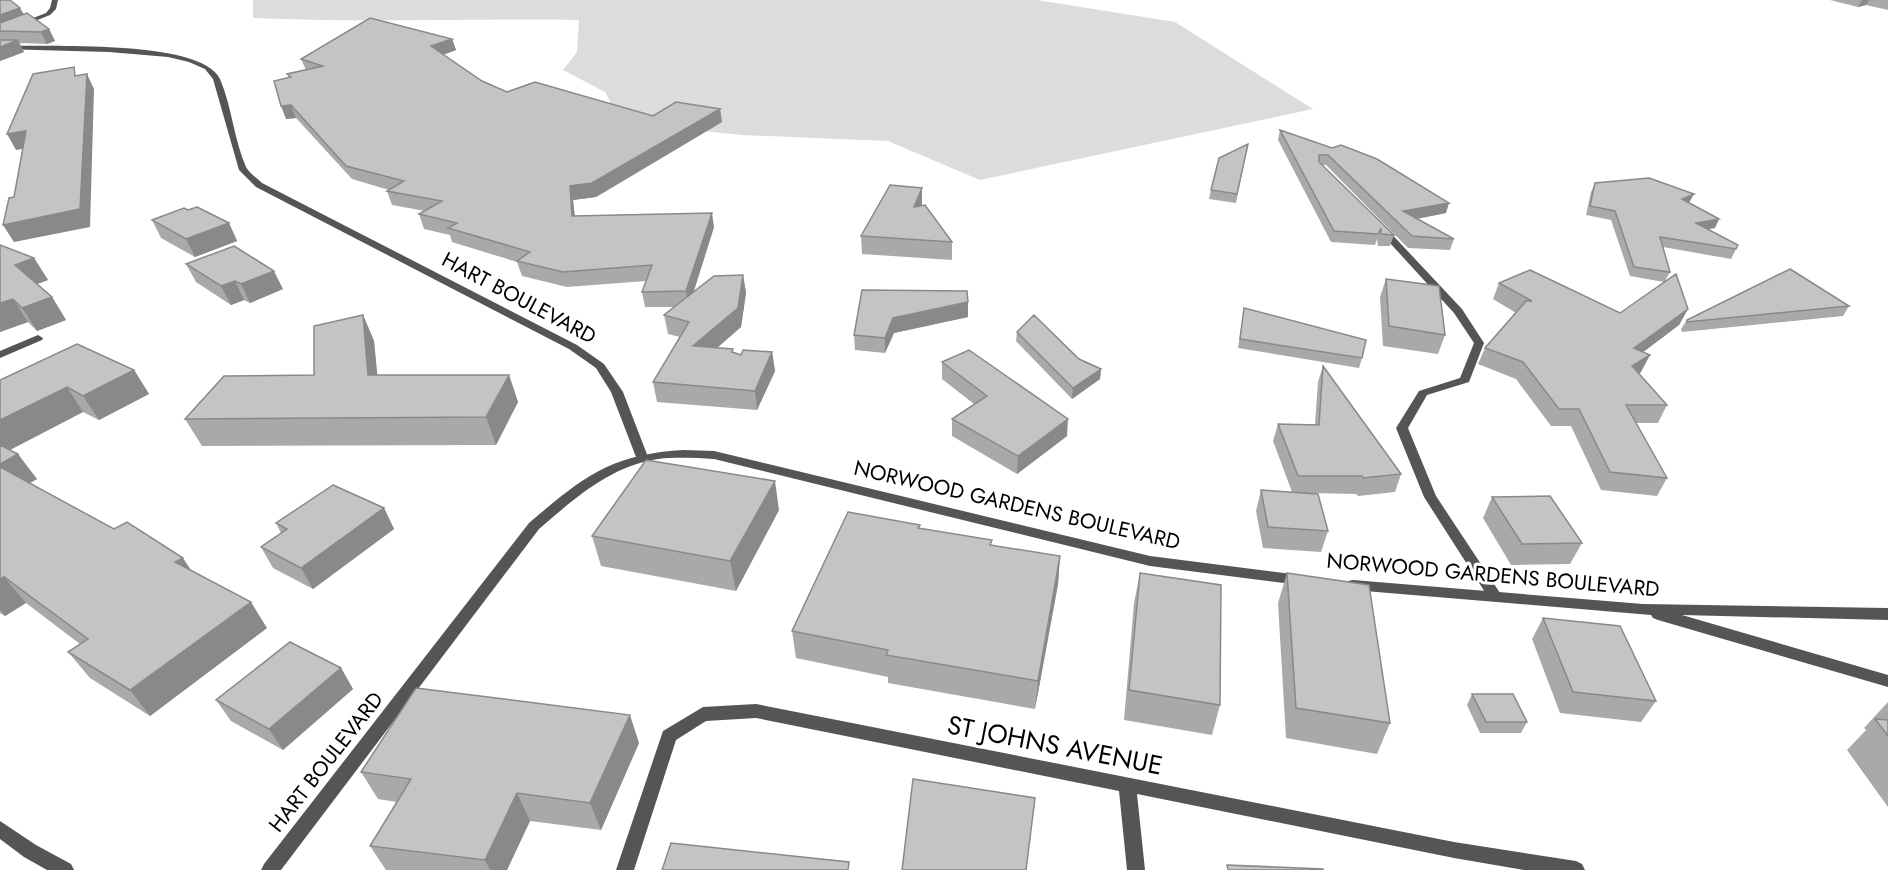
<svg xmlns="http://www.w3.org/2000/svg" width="1888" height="870" font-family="Jost,sans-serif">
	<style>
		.green { fill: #dcdcdc }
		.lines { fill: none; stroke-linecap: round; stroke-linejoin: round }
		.minor { fill: #555; fill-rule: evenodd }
		.tertiary { fill: #555; fill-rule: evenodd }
		.wall { fill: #a9a9a9 }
		.shaded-wall { fill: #898989 }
		.building { fill: #c4c4c4; stroke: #898989; stroke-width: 1.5 }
		.labels { text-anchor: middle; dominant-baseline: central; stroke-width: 6; stroke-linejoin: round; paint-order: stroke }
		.street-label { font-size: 21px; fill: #000; stroke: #fff }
		.near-street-label { font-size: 26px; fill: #000; stroke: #fff }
	</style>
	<rect width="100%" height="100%" fill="#fff"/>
	<!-- green -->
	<path class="green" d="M253,0H1037L1175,22L1313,109L980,180L888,141L742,135L634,124L613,107L605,92L563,70L577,52L579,20C470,18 362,23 253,18Z"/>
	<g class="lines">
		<!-- minor -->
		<path class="minor" d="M52,0H58L56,9L50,15L0,35V31L46,13L50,8Z
			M0,45C43,48 201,38 220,79C232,107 234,140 246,167C249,173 257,178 262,183L577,345L604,364L623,392L648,457L642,461L636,457L611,392L596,368L569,349L256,187L239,170L213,79L205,69L189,62L168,57L109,52L0,49Z
			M1382,226L1385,227L1462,309L1484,343L1469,382L1427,395L1408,428L1436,496L1502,596L1500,600L1495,601L1490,600L1424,497L1396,428L1419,391L1460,378L1474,343L1454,313L1379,231L1377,229Z
			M38,335L43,338L42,340L0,358V351Z
			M756,704L1454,842L1576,861L1582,864L1585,870H1524L1454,858L1137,794L1145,870H1127L1119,791L756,718L706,721L676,740L634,870H616L663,731L703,707Z
			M0,821L36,845L71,864L74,870H47L24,857L0,839Z"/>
		<!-- tertiary -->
		<path class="tertiary" d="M684,450L714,451L1150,556L1300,575L1305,576L1307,580L1305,584L1300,585L1150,566L714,459C695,458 676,457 658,459C610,466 574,499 539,529L281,870H261L264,864L529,523C583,477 611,454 684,450Z
			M1353,580L1643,604L1888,608V620L1682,615L1888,675V687L1658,620L1653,618L1651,615L1353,590L1348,589L1346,585L1348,581Z"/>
	</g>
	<!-- wall -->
	<path class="wall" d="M0,0L49,29L55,41L47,44L19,43L24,52L0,61Z
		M1830,0H1888V10L1866,5L1858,7Z
		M452,39L456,50L443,55L482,81L507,92L653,116L720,109L722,122L596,197L573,200L575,216L714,227L694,291L743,275L746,293L741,327L717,348L741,355L772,352L775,371L757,410L657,402L653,382L680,337L668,334L664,315L674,307H645L642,292L646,281L567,287L522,276L517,262L452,242L450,235L424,229L419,214L425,211L392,205L387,191L389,190L352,179L296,118L286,119L289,78L287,74L306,70L301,59Z
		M1280,130L1446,213L1417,219L1454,239L1450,250L1408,248L1326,165H1322L1394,235L1390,246H1378L1377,239L1375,245L1331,242L1278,140Z
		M1248,144L1236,203L1209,199L1211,190Z
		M1595,183L1689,203L1719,219L1715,228L1707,229L1736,249L1731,259L1663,247L1670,272L1665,281L1688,309L1679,325L1643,352L1641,372L1639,373L1667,405L1658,423H1636L1667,478L1657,496L1601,490L1571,426H1551L1516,379L1478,364L1485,348L1516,313L1493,299L1499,283L1620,313L1664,282L1630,276L1611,220L1586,215L1591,192Z
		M922,188V206L952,242V260L862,254L861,236Z
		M188,210L229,223L237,241L195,257L161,238L152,220Z
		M0,245L34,258L48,280L37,284L52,297L66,320L37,331L28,322L0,332Z
		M186,264L283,289L250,303L244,300L231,305L196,282Z
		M1386,279L1445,335L1438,354L1383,346L1380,297Z
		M968,302V317L894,333L885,353L855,350L854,335Z
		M1849,306L1843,316L1682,332L1681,329L1687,320Z
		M1244,308L1362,358L1359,368L1238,348Z
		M363,315L374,341L377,375H509L518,402L496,445L202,446L185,419L314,375Z
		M1017,332L1101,369L1100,379L1072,399L1016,341Z
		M942,362L1067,436L1017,474L952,436V419L974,404L942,379Z
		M1323,366L1401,474L1395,492L1358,496L1356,494L1310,493L1328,531L1321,552L1263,548L1256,511L1261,490L1292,492L1273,441L1278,424H1315L1318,382Z
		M134,370L149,394L99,420L83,412L10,450L37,479L29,483L191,571L267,628L150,716L90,678L68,652L80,644L26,603L5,616L0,613V380Z
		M1492,497L1582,543L1570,564L1511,565L1483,518Z
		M384,508L394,529L313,589L273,568L261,547L281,533L276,523Z
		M779,510L736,591L601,566L592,536Z
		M920,529L991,545L1060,556L1058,584L1035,709L888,683V677L796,658L792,631Z
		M1140,573L1220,705L1212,735L1124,720L1134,603Z
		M1287,573L1390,723L1377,754L1286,738L1278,603Z
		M1543,618L1656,701L1641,722L1560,713L1532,639Z
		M341,668L353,689L283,750L231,721L216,700Z
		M1472,694L1527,722L1521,733H1480L1467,705Z
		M1888,702V807L1847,750L1866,730L1864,728Z
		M639,743L601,830L530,821L507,870H386L370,846L397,802L378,799L361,772Z"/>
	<!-- shaded-wall -->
	<path class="shaded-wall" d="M1862,0H1869L1866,5L1858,7Z
		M20,8L26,18L0,29V15Z
		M49,29L55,41L47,44L41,32Z
		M452,39L456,50L434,58L431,46Z
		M18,40L24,52L0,61V47Z
		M87,74L94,89L90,227L14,242L3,225Z
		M291,105L296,118L286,119L281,106Z
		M720,109L722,122L596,197L573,200L576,231L572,216L570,186Z
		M26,131L35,147L16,150L7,134Z
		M922,188V205L914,225V207Z
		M1694,194L1689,203L1682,199Z
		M1449,203L1446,213L1399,222L1403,211Z
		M712,213L714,227L689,306L686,291Z
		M1719,219L1715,228L1691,232L1696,223Z
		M229,223L237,241L195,257L186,239Z
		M34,258L48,280L29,287L15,265Z
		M274,271L283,289L250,303L241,284Z
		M743,275L746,293L741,327L697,365L693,346Z
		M235,281L244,300L231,305L221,286Z
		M52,297L66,320L37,331L22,308Z
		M13,299L28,322L0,332V303Z
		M968,302V317L894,333L885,353V338L893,318Z
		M1688,309L1679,325L1626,365L1634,348Z
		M363,315L374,341L380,402L368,375Z
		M772,352L775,371L757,410L755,391Z
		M1650,355L1641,372L1623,383L1632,366Z
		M1101,369L1100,379L1072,399L1073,388Z
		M134,370L149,394L99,420L83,396Z
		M509,375L518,402L496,445L486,417Z
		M67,387L83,412L0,455V420Z
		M1068,419L1067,436L1017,474L1018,456Z
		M18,454L37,479L16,491L0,469V464Z
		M775,481L779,510L736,591L730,561Z
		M384,508L394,529L313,589L301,568Z
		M1060,556L1058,584L1035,709L1038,681Z
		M183,558L200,584L175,562Z
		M4,577L26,603L5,616L0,610V579Z
		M251,602L267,628L150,716L130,690Z
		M341,668L353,689L283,750L269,729Z
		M630,715L639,743L601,830L590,803Z
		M517,793L530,821L507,870H490L485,860Z"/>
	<!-- building -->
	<path class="building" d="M0,0H10L20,8L0,15Z
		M27,13L49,29L41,32L0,31V23Z
		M370,18L452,39L431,46L482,81L507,92L535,82L653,116L676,102L720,109L592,183L570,186L572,216L712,213L686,291L642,292L652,265L563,272L517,261L530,252L448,228L457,223L419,214L442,201L387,191L404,181L346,166L291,105L281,106L274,81L291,77L287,74L323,66L301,59Z
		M0,40H18L0,47Z
		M74,67L75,76L87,74L80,209L3,225L9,198L14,197L26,131L7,134L33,74Z
		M1280,130L1332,148L1341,145L1377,159L1449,203L1403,211L1454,239L1412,236L1328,155H1319V162L1394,235L1381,234V228L1378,234L1334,231Z
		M1248,144L1237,194L1211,190L1219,158Z
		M1649,178L1694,194L1682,199L1719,219L1696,223L1738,245L1736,249L1660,237L1670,272L1634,267L1615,211L1590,206L1595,183Z
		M890,185L922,188L914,207L925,205L952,242L861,236Z
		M197,207L229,223L186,239L152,220L184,208L188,210Z
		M0,245L34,258L15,265L52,297L22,308L13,299L0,303Z
		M234,246L274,271L241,284L235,281L221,286L186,264Z
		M1790,269L1849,306L1687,322V320Z
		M1530,270L1620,313L1676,274L1688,309L1634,348L1650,355L1632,366L1667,405H1626L1667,478L1610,472L1579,409H1559L1523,362L1485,348L1526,301H1532L1499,283Z
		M743,275L738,308L693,346L733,349L732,352L741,355L743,350L772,352L755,391L653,382L689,322L664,315L714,276Z
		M1386,279L1439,286L1445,335L1389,326Z
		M862,290L967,291L968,302L893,318L885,338L854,335Z
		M1244,308L1366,340L1362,358L1240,339Z
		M363,315L368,375H509L486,417L185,419L224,376L314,375V326Z
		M1034,315L1079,359L1101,369L1073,388L1017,332Z
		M77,344L134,370L83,396L67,387L0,420V380Z
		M969,350L1068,419L1018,456L952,419L987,396L942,362Z
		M1323,366L1401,474L1363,478L1362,476H1298L1278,424L1319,425Z
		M0,445L18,454L0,464Z
		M646,460L775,481L730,561L592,536Z
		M0,467L114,529L127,522L183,558L175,562L251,602L130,690L68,652L88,639L4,577L0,579Z
		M333,485L384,508L301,568L261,547L287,529L276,523Z
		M1261,490L1318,494L1328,531L1268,527Z
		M1550,496L1582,543L1522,544L1492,497Z
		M848,512L920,525L918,528L992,540L990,545L1060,556L1038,681L886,655L888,650L792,631Z
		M1140,573L1221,585L1220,705L1129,690Z
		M1287,573L1369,585L1390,723L1296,708Z
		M1543,618L1620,626L1656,701L1573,692Z
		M290,642L341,668L269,729L216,700Z
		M416,688L630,715L590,803L517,793L485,860L370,846L411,779L361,772Z
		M1472,694H1513L1527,722H1486Z
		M1875,719L1888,720V736Z
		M913,779L1035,798L1026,870H902Z
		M671,843L849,862L848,870H662Z
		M1227,865L1323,869V870H1228Z"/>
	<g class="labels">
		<!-- street labels -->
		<g class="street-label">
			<text transform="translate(519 298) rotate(28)">HART BOULEVARD</text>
			<text transform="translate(1017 505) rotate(13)">NORWOOD GARDENS BOULEVARD</text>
			<text transform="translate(1493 575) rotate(5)">NORWOOD GARDENS BOULEVARD</text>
			<text transform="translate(326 762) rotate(-52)">HART BOULEVARD</text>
		</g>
		<!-- near-street labels -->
		<g class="near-street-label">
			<text transform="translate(1055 745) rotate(11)">ST JOHNS AVENUE</text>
		</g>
	</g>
</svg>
